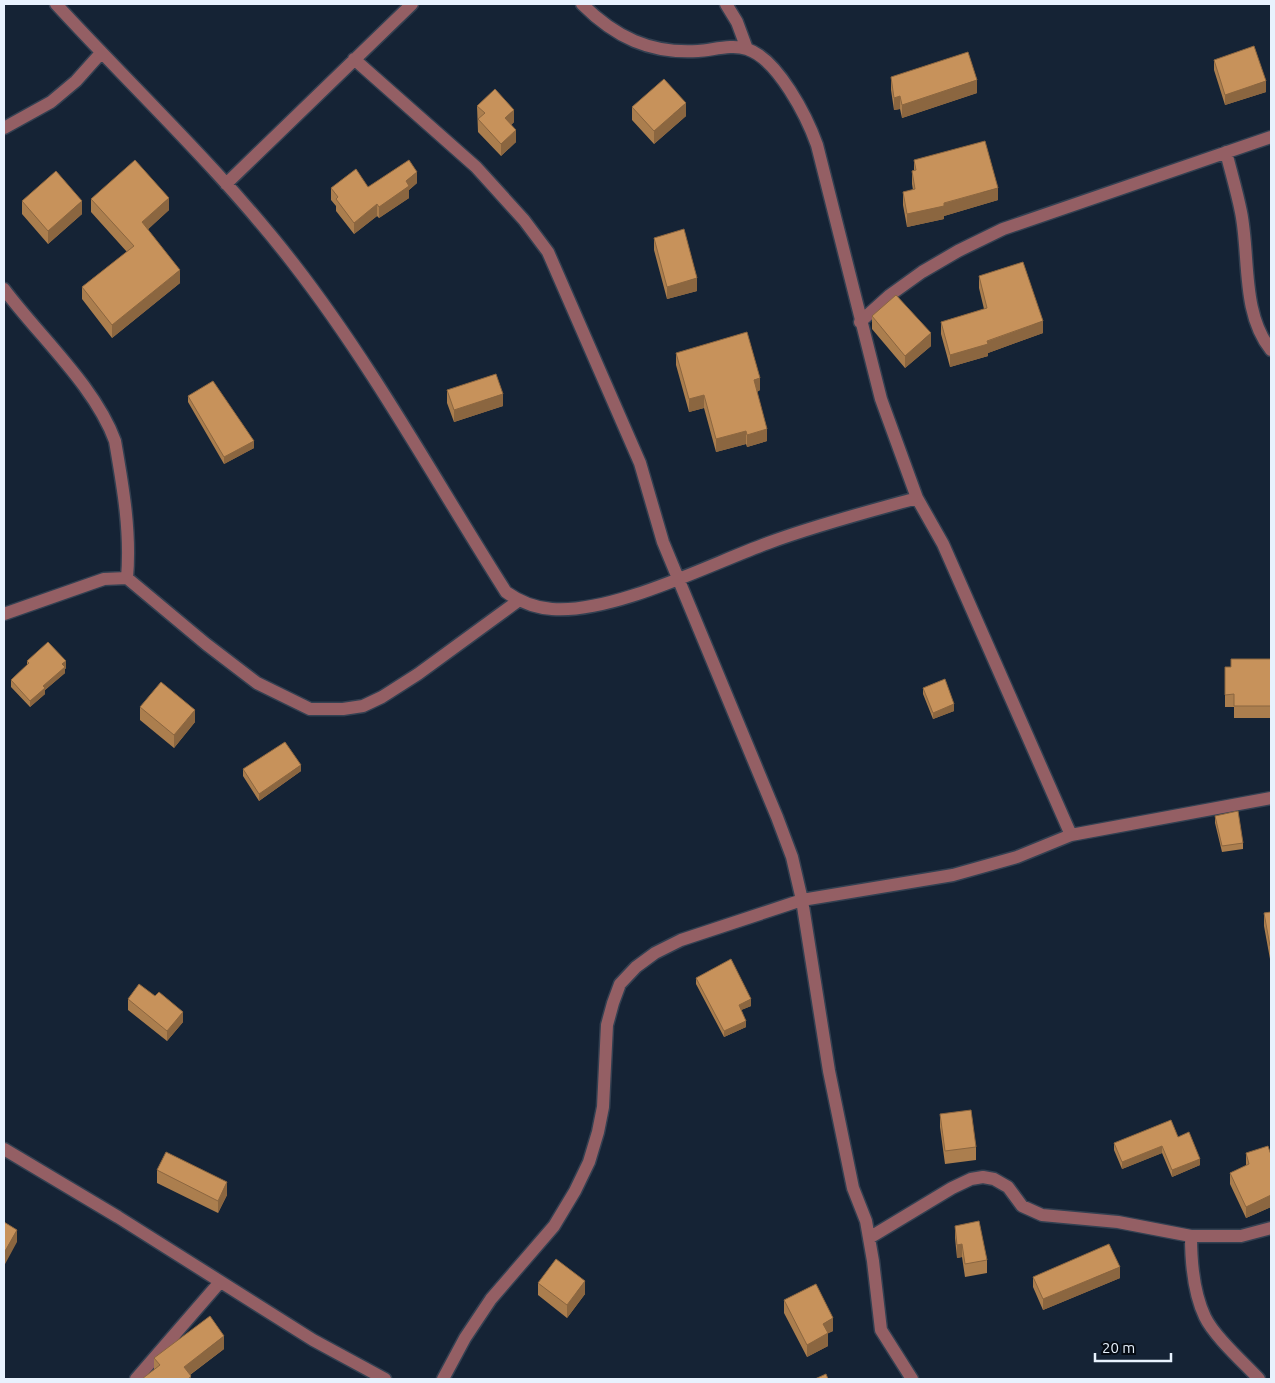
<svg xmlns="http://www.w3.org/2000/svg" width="1275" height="1383" font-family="Ubuntu,sans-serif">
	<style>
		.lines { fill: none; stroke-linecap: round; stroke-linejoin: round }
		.street-casing { stroke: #334051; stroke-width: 15 }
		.street { stroke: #945f64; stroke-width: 12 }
		.wall { fill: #ab7e4e }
		.shaded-wall { fill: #8b6640 }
		.building { fill: #c7925b; stroke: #8b6640 }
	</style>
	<rect width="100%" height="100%" fill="#152335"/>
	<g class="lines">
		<defs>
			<path id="street" d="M56,4C135,90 221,170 293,263C373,366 436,482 506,592C520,602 535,608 552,609C613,614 710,564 768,543C816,525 867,512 917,498
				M582,4C615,37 650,54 698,51C713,50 732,44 747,49C778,59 807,117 817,145L881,399L917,498L943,544L1071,835
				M726,4L737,22L747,49
				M354,59L476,167L524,220L548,252L640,463L663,542L777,817L792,857L802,900L829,1071L853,1188L866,1221L873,1261L881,1330L912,1379
				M4,128L51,102L76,81L101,53
				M1226,152C1231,172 1237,192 1241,212C1250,256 1241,313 1271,350
				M226,184L412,4
				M4,289C39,336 95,386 115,441C123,487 131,532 127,578
				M860,322L890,295L922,272L958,251L1003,229L1271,137
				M4,614L104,579L127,578L206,644L257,683L310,709H343L363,706L382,697L418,674L518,601
				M4,1149L118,1217L313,1340L385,1379
				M1191,1236C1191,1261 1194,1294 1205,1317C1214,1336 1244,1363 1259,1379
				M869,1238L952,1188L971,1179L983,1177L994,1179L1008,1187L1022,1206L1042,1215L1118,1222L1191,1236H1241L1271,1228
				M136,1379L220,1282
				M443,1379L465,1338L491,1299L554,1226L575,1191L589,1162L598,1132L603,1107L607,1025L613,1003L620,984L636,967L655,953L681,940L802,900L953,875L1017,857L1071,835L1271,798"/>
		</defs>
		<!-- street casing -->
		<use href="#street" class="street-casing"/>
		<!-- street -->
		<use href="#street" class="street"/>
	</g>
	<!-- wall -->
	<path class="wall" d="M1214,60L1266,92L1225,105L1214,70Z
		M891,77L977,93L902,118L900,109L894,110L891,90Z
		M477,106L514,122L511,125L516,142L501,156L478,132Z
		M632,107L686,116L654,144L632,120Z
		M914,160L998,200L944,216V219L907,227L903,205V192L913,190L912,184V171L914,170Z
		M417,183L409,190V198L379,218L377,216L354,234L336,211V206L331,200V188L368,187Z
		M91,199L169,210L148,229L180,283L112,338L82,299V287L127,252L91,212Z
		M22,201L82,214L48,244L22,214Z
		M654,238L697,291L667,299L654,250Z
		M979,276L1043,333L988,353V356L950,367L941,334V322L984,309L979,288Z
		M872,316L931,346L905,368L872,329Z
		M676,353L760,390L757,392L767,441L747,447L746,444L716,452L704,408L689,412L676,365Z
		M447,390L503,406L454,422L447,403Z
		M188,396L254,448L224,464L188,402Z
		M1271,659V718H1234V707H1225V667H1231Z
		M27,661L66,668L65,669V673L45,690V694L30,707L11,687V680L27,665Z
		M923,688L954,711L933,719L923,694Z
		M140,707L195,722L174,748L140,720Z
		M243,769L301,771L259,801L243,776Z
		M1215,816L1243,843V849L1222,852L1215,823Z
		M1271,912V959H1270L1264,926V913Z
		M696,978L751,1006L741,1010L746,1027L724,1037L696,984Z
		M128,999L183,1022L167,1041L128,1010Z
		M940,1114L976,1147V1160L945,1164L940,1127Z
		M1178,1137L1200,1165L1172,1177L1162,1153L1122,1169L1114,1150V1143Z
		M1246,1153L1271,1155V1207L1246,1218L1230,1184V1173L1246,1166Z
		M157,1170L227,1195L218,1213L157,1183Z
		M955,1226L987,1260V1273L965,1277L962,1257L957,1258L955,1238Z
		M1033,1277L1120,1278L1043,1310L1033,1287Z
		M538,1283L585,1294L567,1318L538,1295Z
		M784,1300L833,1331L828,1333V1346L807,1357L784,1313Z
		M224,1349L190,1375L191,1379L154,1370V1358Z"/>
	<!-- shaded-wall -->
	<path class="shaded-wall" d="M977,80V93L902,118V105Z
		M1266,81V92L1225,105V95Z
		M900,96V109L894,110V98Z
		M686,103V116L654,144V131Z
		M514,110V122L505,131V118Z
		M516,130V142L501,156V144Z
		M417,172V183L409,190V198L379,218V207L406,181Z
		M998,188V200L944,216V219L907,227V214Z
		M169,198V210L142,235V222Z
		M82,201V214L48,244V231Z
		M377,204V216L354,234V223Z
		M180,270V283L112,338V325Z
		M697,278V291L667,299V287Z
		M1043,321V333L988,353V356L950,367V355Z
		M931,333V346L905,368V356Z
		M760,378V390L754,393V380Z
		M503,394V406L454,422V410Z
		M704,395V408L689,412V399Z
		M767,429V441L747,447V435Z
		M746,431V444L716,452V439Z
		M254,441V448L224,464V457Z
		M66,661V668L65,669V673L45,690V694L30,707V701L43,686L62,664Z
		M954,704V711L933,719V713Z
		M195,710V722L174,748V735Z
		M301,765V771L259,801V794Z
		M751,999V1006L739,1011V1005Z
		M183,1012V1022L167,1041V1031Z
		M746,1021V1027L724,1037V1031Z
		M1162,1146V1153L1122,1169V1162Z
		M1200,1159V1165L1172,1177V1170Z
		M227,1182V1195L218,1213V1201Z
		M1271,1195V1207L1246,1218V1207Z
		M17,1230V1242L4,1266V1253Z
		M962,1244V1257L957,1258V1245Z
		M1120,1267V1278L1043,1310V1299Z
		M585,1281V1294L567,1318V1305Z
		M833,1318V1331L823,1336V1324Z
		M828,1333V1346L807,1357V1345Z
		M224,1336V1349L184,1379V1367Z"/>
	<!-- building -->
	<path class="building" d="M1254,46L1266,81L1225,95L1214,60Z
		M968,52L977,80L902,105L900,96L894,98L891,77Z
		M664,79L686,103L654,131L632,107Z
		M495,89L514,110L505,118L516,130L501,144L478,119L485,113L477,106Z
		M985,141L998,188L944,203V206L907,214L903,192L915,189L912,171L916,170L914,160Z
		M135,160L169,198L142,222L180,270L112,325L82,287L134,246L91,199Z
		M409,160L417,172L406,181L409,186L379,207L377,204L354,223L336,199L338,197L331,188L356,169L368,187Z
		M56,171L82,201L48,231L22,201Z
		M684,229L697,278L667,287L654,238Z
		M1023,262L1043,321L987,341L988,344L950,355L941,322L987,308L979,276Z
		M896,295L931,333L905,356L872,316Z
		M747,332L760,378L754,380L767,429L747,435L746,431L716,439L704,395L689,399L676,353Z
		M496,374L503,394L454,410L447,390Z
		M213,381L254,441L224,457L188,396Z
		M48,642L66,661L62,664L65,667L43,686L45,688L30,701L11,680L29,663L27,661Z
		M1231,659H1271V706H1234V694L1225,695V667H1231Z
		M945,679L954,704L933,713L923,688Z
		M161,682L195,710L174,735L140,707Z
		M285,742L301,765L259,794L243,769Z
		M1238,811L1243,843L1222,846L1215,816Z
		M1271,912V946H1270L1264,913Z
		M731,959L751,999L739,1005L746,1021L724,1031L696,978Z
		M139,984L155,996L159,992L183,1012L167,1031L128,999Z
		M971,1110L976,1147L945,1151L940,1114Z
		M1171,1120L1178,1137L1189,1132L1200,1159L1172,1170L1162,1146L1122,1162L1114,1143Z
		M1268,1146L1271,1155V1195L1246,1207L1230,1173L1249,1164L1246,1153Z
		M166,1152L227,1182L218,1201L157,1170Z
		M979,1221L987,1260L965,1264L962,1244L957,1245L955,1226Z
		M4,1222L17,1230L4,1253Z
		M1109,1244L1120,1267L1043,1299L1033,1277Z
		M556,1259L585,1281L567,1305L538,1283Z
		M816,1284L833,1318L823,1324L828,1333L807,1345L784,1300Z
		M210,1316L224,1336L184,1367L191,1376L188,1379H142L160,1365L154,1358Z
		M826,1374L828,1379H815Z"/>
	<!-- border -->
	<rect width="1275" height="1383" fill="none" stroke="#e8f2fe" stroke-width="10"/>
	<!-- scale -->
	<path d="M1095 1353v8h76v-8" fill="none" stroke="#e8f2fe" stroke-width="2.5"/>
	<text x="1102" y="1353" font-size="15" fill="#e8f2fe" stroke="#060c14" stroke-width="4" paint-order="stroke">20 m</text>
</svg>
